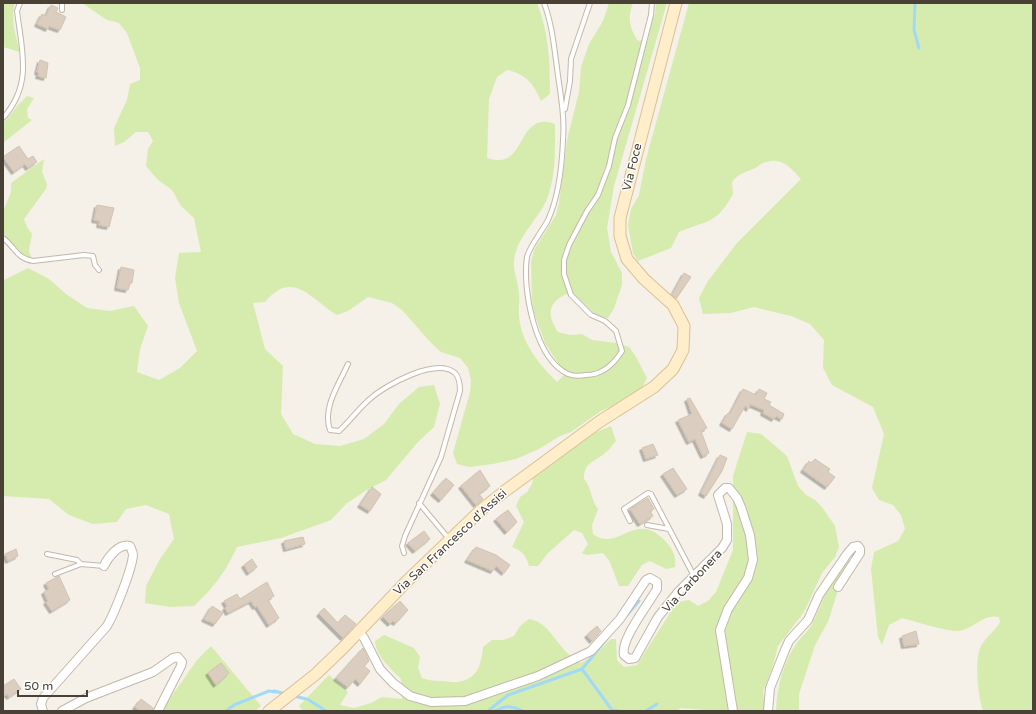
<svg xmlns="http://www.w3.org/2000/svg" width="1036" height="714" font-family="'Varela Round',sans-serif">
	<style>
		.green { fill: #d5ecae }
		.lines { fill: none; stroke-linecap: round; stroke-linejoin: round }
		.stream { stroke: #a1d9f6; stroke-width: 3 }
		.building { fill: #dbcec0; stroke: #d3c3af; filter: url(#shadow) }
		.service-casing { stroke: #c2b8aa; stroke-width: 6 }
		.minor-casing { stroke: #c2b8aa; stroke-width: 10 }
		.secondary-casing { stroke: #d9c295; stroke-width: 13 }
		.service { stroke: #fff; stroke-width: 4 }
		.minor { stroke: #fff; stroke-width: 8 }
		.secondary { stroke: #ffeec9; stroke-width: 11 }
		.labels { text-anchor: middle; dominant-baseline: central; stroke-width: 3; stroke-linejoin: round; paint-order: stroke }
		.street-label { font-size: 12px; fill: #4a4136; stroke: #fff }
	</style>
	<defs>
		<filter id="shadow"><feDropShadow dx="-2.5" dy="2.5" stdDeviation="0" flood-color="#0004"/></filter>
	</defs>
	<rect width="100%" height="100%" fill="#f5f0e8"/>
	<!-- green -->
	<path class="green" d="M3,3H15C10,19 16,36 20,52L3,47Z
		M82,3H537C549,33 550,62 550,94L541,101C534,84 526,74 507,70L497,77L489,99L487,158C524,170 516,126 542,122C546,121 551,123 555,124C555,146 556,172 549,193C544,212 526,227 518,246C509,267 517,273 519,293C520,301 518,309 519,317C522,344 539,364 557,382L565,374L545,343L534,313L532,301L531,262L534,250L556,215L559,203L567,140L579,92L581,67L589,44L603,21L609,3H633C627,18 630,29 638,41L643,40L655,13L656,3H667L614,186L607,228L611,252L622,273V285L614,308L608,318L596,315L578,298L566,294C547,304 547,315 558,332L570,335L582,334L592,340L617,343L629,347L636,357L647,378L642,388L611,407L601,411L571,432L560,436L539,449L516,459L493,464L469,467L457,464L453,453L470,392L471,380L468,368L460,358L441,352L432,344L402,310L392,303L368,297L348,311L337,315C312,300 293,268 265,302L253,303L265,349L283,366L281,414L293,434L315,444L340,446L364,439L384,424L399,404L419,387L434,385L440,404L434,427L417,443L386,480L365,491L346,504L331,520L281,538L237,547C225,573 214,587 194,606L170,607L145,603L146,586L160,559L174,539L169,514L146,505L126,509L117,522L93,524L69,515L49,499L3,496L4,280L28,268L49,279L66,294L87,308L110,311L134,306L148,326L140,349L137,372L159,380L180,368L197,351L179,303L175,278L179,253L201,252L194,218L181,206L172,190L158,180L146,166L148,149L153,141L148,132H136L124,142L115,146L114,128L127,100L130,84L140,80V68L127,33L119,23L107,20Z
		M689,3H1033V711H983C978,696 974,660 981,646C986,637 995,631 1000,622L999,617C983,613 972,631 956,631C946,631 913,621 902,618L889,625L882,645L878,637L871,569L874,552L898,541L905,529L901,515L893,505L879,500L872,488L884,434L873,407L832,385L823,368L824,340L810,324L791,316L754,307L731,313L703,314L699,298L708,281L737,243L801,179C789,166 780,155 761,164C758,166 756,168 753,169C743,173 738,174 732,182L733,194C716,225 707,220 679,232L671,248L638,261L633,253L628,225L631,209L639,195L646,159Z
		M27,96L34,98L27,109L28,118L32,120L3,143V124L18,105Z
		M44,159L42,172L47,184L46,189L24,219L27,227L32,234L29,251L32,259L21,254L3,233V212L11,192V183Z
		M611,426L616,441C612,445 609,450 605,453C594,463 584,461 584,479C592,487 590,499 598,509L592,525L593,534C620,554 635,506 668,544C674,552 676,557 675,567L666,569L650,561L642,565L628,586H619L609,560L603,553L587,555L582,553L588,544L582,533L574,530L548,553L538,566H529C526,555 522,551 512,547L524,522L516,506L520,497L527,492L532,484L534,475L562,453L594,433Z
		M747,432L761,434L787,456L798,486L806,495L815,500L822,507L835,526L839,547L835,557L822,573L804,612L778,646L772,669L763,691L765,711H716L680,708L678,711H303L299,706L329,675L348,692L340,705L354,708L371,703L382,697L402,699L401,679C391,669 376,656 375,641L384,635L414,648L420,657L418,668L422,678C431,681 435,681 443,681C448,681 452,683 456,682C478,680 481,665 483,647L492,640H503L514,636L520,626L529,619C545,622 551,634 561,646C566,653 573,658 580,663L594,656L611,639H616L617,660L624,667L637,665L677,602L689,600L698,606L708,601L716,592L733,550V476Z
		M854,557L839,587L828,622L815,645L799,694V711H776C777,686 783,661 799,640C803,635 808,631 811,626C824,603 829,571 854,557Z
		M211,646L261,706L255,711L171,710L161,711L197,660Z"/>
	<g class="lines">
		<!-- stream -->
		<path class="stream" d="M915,3L914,30L919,48
			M627,615L639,601
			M582,669L612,710L618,711
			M274,691L286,694
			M293,696L307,699
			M309,700L326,711
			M226,711L234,705L269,691L275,692
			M488,711L508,695L582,669L606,640
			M495,711C506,705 512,706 523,711
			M646,711L657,704"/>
	</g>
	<!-- building -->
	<path class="building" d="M51,5L58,8L56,12L66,17L60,30L49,26L48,29L37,24L42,14L46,16Z
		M40,60L48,63L46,78L38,76L39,73L37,72Z
		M19,146L28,159L33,156L37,162L28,168L25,164L14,172L3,157Z
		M97,205L114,208L109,227L99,225L100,221L94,220Z
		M121,267L134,270L132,283H130L128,290L117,288Z
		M684,273L691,277L676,299L672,295Z
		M743,389L756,395L759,389L767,393L764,399L771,402L769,405L784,414L782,419L776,416L774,419L763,413L764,410L750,404L749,409L745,406L732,429L722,423L728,413L730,414Z
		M690,398L707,428L701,431L709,453L703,456L695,439L689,442L678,420L692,414L687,399Z
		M653,444L658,455L646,459L642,448Z
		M720,455L727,458L722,471L706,496L701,493Z
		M815,459L830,469L828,472L835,477L827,487L803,470L809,461L811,463Z
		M673,468L687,489L677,495L663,474Z
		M480,470L490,486L479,494L483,499L476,505L461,486Z
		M446,478L454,485L441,500L433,493Z
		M372,487L381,494L370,511L360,505Z
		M648,498L654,509L650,511L653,516L640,524L630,509Z
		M508,510L517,522L507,532L496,519Z
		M424,531L430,539L415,551L408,543Z
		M303,537L305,544L286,549L284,541Z
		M476,547L496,555L510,565L504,573L496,566L493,571L467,560Z
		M16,549L18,556L8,561L5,554Z
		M252,559L257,567L249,573L244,565Z
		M59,576L70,600L52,611L46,602L48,601L44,592L49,589L46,583Z
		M267,582L274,596L268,600L279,618L269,625L257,606L255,607L251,601L228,613L225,608L227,606L224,601L237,594L240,599Z
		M400,601L408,610L396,623L393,621L390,624L383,617Z
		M212,606L223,613L215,624L204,619Z
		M324,608L338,623L345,615L356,624L343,638L319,614Z
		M597,626L601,631L592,641L587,635Z
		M916,631L919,644L904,646L902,636Z
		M363,648L369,661L364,666L370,671L360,684L355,679L348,687L336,678Z
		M221,663L229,673L216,685L208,673Z
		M14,679L21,689L9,697L7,694L3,696V686Z
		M141,699L153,708V711H141L135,707Z"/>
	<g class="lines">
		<defs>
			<path id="service" d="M544,3C552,24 554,46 557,68C560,92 565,116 563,140C562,166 559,196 548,220C543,230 529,247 527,257C522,289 535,359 568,374C573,376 580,376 586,375C602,375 614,364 622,351L616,331L605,321L591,315L571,295L564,274V260L569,245L587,211L598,195L609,166L615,138L628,105L651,15L652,3
				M62,10V3
				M565,109L570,81L571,59L590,3
				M3,118C33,84 22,52 17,11L20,3
				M3,238C16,248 16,258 33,261L84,255L93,256L95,265L99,270
				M348,364C339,384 322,408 330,430L339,431C350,421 359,408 371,398C386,385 436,357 455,373C459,377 460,385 460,391L441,457L405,536L402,546L404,553
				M419,503L450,540
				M630,521L624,509L648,493L651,494L694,576
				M647,525L669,529
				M47,554L77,560L81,564
				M55,574L81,564L104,566"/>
			<path id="minor" d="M359,632L364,638L380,669L393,683L410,696L431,702L465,701L538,676L591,651L620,619L646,580L650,578L657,582V589C649,603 620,640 624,655L629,659L635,658L658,617L679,591L722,548L727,540V524L718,495L725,488H729L737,498L741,507L750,535L753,560L748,578L728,609L720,630L733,711
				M43,711L41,704L43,698L107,626C115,612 132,569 133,555C133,552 131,549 130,546C119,543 108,557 104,566
				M62,711L86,698L153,672L173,658L178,657L182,662L181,666L158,711
				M768,711L770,688L785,650L789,641L808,620L819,595L847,554L853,547L858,546L860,549V553L838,587"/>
			<path id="secondary" d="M269,711L316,674L344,647L406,582L482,509L505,491L599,422L654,387L673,369L683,350L684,326L673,305L644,279L627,259L620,236V218L676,3"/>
		</defs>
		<!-- service casing -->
		<use href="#service" class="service-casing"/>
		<!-- minor casing -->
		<use href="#minor" class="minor-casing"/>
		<!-- secondary casing -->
		<use href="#secondary" class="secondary-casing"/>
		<!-- service -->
		<use href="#service" class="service"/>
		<!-- minor -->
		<use href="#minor" class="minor"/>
		<!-- secondary -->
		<use href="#secondary" class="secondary"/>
	</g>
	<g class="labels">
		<!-- street labels -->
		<g class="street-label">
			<text transform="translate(632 167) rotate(-76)">Via Foce</text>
			<text transform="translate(450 542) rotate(-43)">Via San Francesco d'Assisi</text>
			<text transform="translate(692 581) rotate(-47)">Via Carbonera</text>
		</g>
	</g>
	<!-- border -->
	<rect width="1036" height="714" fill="none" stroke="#4a4136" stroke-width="8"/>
	<!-- scale -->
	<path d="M18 690v6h69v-6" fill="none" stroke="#4a4136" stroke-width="2"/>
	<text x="24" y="690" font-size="12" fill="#4a4136" stroke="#ffffff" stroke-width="3" paint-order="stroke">50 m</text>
</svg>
